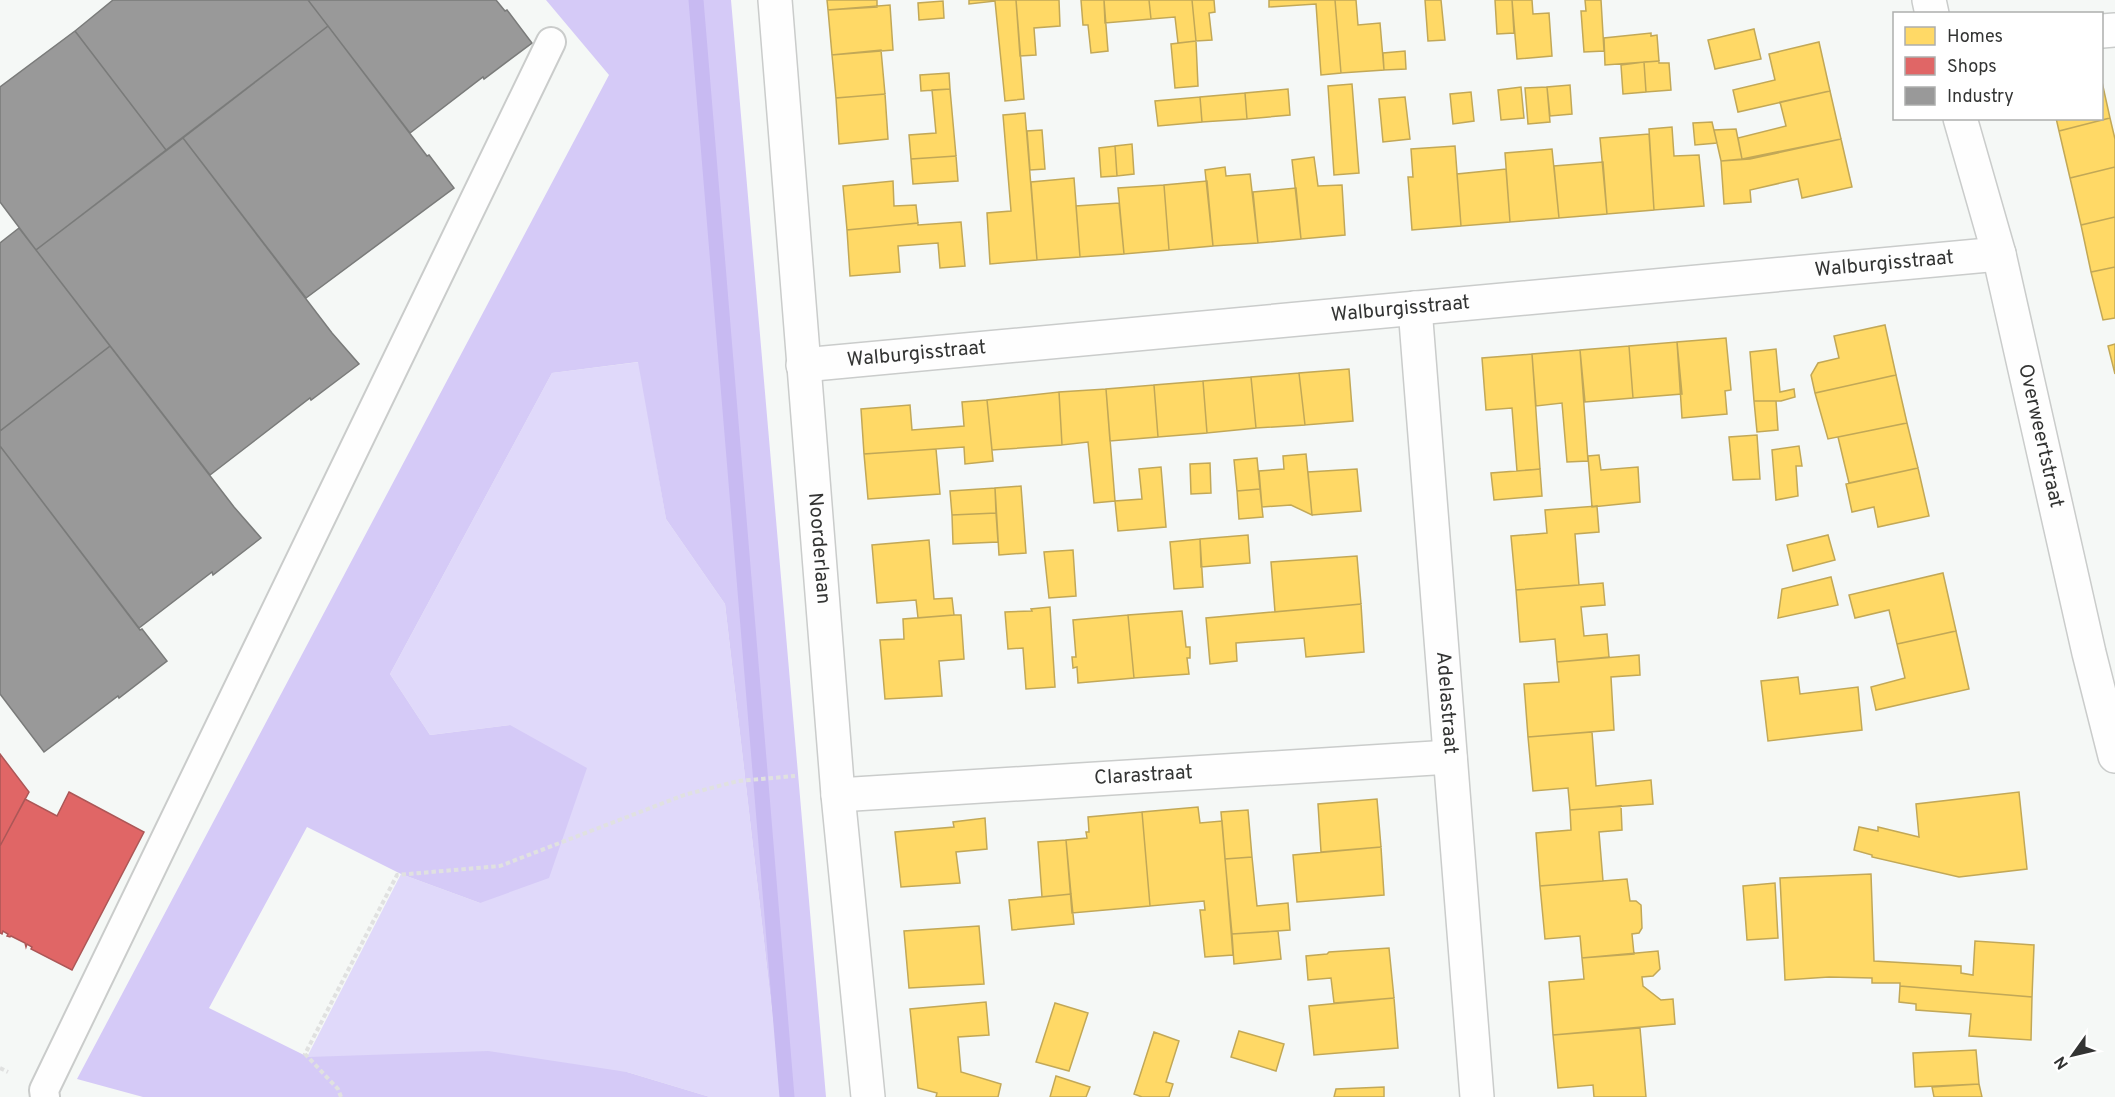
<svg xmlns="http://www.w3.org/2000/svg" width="2115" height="1097" font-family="Overpass,sans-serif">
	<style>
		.green { fill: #e0d9fa }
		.forest { fill: #d5caf7 }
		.homes { fill: #ffd966; stroke: #c2a857; stroke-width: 1.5 }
		.shops { fill: #e06666; stroke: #ac5757; stroke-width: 1.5 }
		.industry { fill: #999; stroke: #7a7b7a; stroke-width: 1.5 }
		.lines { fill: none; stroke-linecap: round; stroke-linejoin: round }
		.stream { stroke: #c8baf2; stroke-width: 15 }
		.lane-casing { stroke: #cacccb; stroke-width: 32 }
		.street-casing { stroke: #cacccb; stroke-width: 36 }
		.path { stroke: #e0e1e0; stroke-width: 4; stroke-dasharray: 4.5 3; stroke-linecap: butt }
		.lane { stroke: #fefefe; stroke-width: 28 }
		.street { stroke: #fefefe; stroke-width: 33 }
		.labels { text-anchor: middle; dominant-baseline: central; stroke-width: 6; stroke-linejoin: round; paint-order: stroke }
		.street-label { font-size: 20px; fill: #333433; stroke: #fff }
	</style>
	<rect width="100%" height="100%" fill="#f5f8f6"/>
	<!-- green -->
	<path class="green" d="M639,362L666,519L725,604L782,1097H710L627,1072L307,1057L401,874L480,903L510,725L430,735L390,674L552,373Z"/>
	<!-- forest -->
	<path class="forest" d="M546,0H731L826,1097H782L725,604L666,519L638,362L552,373L390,674L430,735L510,725L587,768L549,878L480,903L401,874L307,827L209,1008L308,1057L488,1051L627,1072L710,1097H143L77,1079L609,75Z"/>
	<!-- homes -->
	<path class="homes" d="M827,0H877V7L828,10Z
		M969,0H1016L1024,99L1005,101L995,1L969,4Z
		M1016,0H1059L1060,26L1034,28L1036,55L1020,56Z
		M1081,0H1104L1108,51L1091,53L1088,25H1083Z
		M1104,0H1149L1151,19L1105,23Z
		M1149,0H1192L1196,41L1178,43L1175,17L1151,19Z
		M1192,0H1214L1215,12L1209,13L1212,40L1196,41Z
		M1269,0H1335L1341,73L1321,75L1316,4L1269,7Z
		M1335,0H1356L1358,25L1380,23L1384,70L1341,73Z
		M1425,0H1441L1445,40L1428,41Z
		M1495,0H1512L1514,33L1497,34Z
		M1512,0H1532L1533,14L1549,13L1552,56L1517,59Z
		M1585,0H1601L1604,51L1584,52L1581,11H1586Z
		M943,1L944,18L919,20L918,3Z
		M890,5L893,50L832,55L828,10Z
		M1754,29L1761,59L1715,69L1708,40Z
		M1651,33V36L1657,35L1659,61L1605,65L1604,38Z
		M1196,41L1198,86L1175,88L1171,44Z
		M1819,42L1830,91L1738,112L1733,90L1775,80L1769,54Z
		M881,50L885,94L836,98L832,55Z
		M1405,51L1406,69L1384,70L1383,53Z
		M1659,61V63H1669L1671,90L1646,92L1644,62Z
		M1644,62L1646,92L1623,94L1621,65Z
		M949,73L950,89L921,91L920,75Z
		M2102,82L2110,118L2059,131L2056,118H2102Z
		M1352,84L1359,173L1334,175L1328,86Z
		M1570,85L1572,114L1550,116L1547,87Z
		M1521,87L1524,118L1501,120L1498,90Z
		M1547,87L1550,122L1528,124L1525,88Z
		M950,89L956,156L911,159L909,135L936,133L932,90Z
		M1288,89L1290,115L1247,119L1245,93Z
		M1830,91L1841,139L1742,159L1738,138L1786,126L1780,102Z
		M1471,92L1474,121L1453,124L1450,94Z
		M1245,93L1247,119L1202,122L1200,97Z
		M885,94L888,139L839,144L836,98Z
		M1200,97L1202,122L1158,126L1155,101Z
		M1405,97L1410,139L1383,142L1379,99Z
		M1025,113L1037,260L990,264L987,213L1011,211L1003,115Z
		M2110,118L2115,139V167L2070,178L2059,131Z
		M1712,122L1717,143L1695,145L1693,123Z
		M1672,127L1674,156L1699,155L1704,206L1654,210L1649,129Z
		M1736,129L1742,159L1721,161L1714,130Z
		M1042,130L1045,169L1030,170L1027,131Z
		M1649,134L1654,210L1607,214L1600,138Z
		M1841,139L1852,187L1802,198L1798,179L1750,190L1751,202L1724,204L1721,161L1750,159Z
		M1132,144L1134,174L1117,176L1115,146Z
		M1115,146L1117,176L1101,177L1099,148Z
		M1455,146L1461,226L1412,230L1408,177H1413L1411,149Z
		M1552,149L1559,218L1510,222L1505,153Z
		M956,156L958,181L913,184L911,159Z
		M1314,157L1318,186L1342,185L1345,235L1301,239L1292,160Z
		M1603,162L1607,214L1559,218L1554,166Z
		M1225,167L1226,176L1250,174L1258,243L1213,246L1205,170Z
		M2115,167V217L2081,225L2070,178Z
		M1506,169L1510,222L1461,226L1457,174Z
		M1074,178L1080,257L1037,260L1031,182Z
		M893,181L894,206L916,205L918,223L847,230L843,186Z
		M1207,181L1213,246L1169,250L1164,185Z
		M1164,185L1169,250L1124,254L1118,188Z
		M1296,188L1301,239L1258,243L1253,192Z
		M1119,203L1124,254L1080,257L1076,206Z
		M2115,217V267L2091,272L2081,225Z
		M961,222L965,266L940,268L938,243L898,246L900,272L850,276L847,230L918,223V225Z
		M2115,267V318L2103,320L2091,272Z
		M1885,325L1896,375L1815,393L1811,375L1818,363L1839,358L1834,336Z
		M1726,338L1731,390L1725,391L1727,414L1682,418L1677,342Z
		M1677,342L1682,394L1633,398L1629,346Z
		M2115,344V374L2108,346Z
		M1629,346L1633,398L1585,402L1580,350Z
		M1776,349L1780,392L1794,389L1795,397L1781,401H1754L1750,352Z
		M1580,350L1588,461L1567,462L1562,403L1536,406L1532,354Z
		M1532,354L1540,469L1517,471L1512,408L1486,410L1482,358Z
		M1349,369L1353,421L1305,425L1299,373Z
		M1299,373L1305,425L1256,428L1251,377Z
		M1896,375L1907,423L1828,439L1815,393Z
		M1251,377L1256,428L1207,433L1203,381Z
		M1203,381L1207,433L1158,437L1154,385Z
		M1154,385L1158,437L1110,441L1106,389Z
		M1106,389L1115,501L1094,503L1088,442L1062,445L1059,392Z
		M1059,392L1062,445L992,450L987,400Z
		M987,400L993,461L965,464L964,447L864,454L861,409L910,405L912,430L964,426L962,402Z
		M1754,401H1776L1778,430L1757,432Z
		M1907,423L1918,468L1849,483L1838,437Z
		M1757,435L1760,479L1733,480L1729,437Z
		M1799,446L1802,466H1796L1798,496L1776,500L1772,450Z
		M936,449L940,494L868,499L864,454Z
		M1306,454L1312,515L1291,505L1262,507L1259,471L1284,469L1283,456Z
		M1599,455L1601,470L1638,467L1640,502L1592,507L1588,456Z
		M1257,458L1260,489L1237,491L1234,460Z
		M1210,463L1211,493L1191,494L1190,464Z
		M1161,467L1166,527L1118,531L1115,501L1142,499L1139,469Z
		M1918,468L1929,516L1878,527L1874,507L1852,512L1846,484Z
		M1357,469L1361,511L1312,515L1308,472Z
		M1540,469L1542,496L1494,500L1491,473Z
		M1021,486L1026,553L999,555L995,488Z
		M995,488L996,513L952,515L950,491Z
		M1260,489L1263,517L1239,519L1237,491Z
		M1597,506L1599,532L1575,534L1579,585L1516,590L1511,536L1547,533L1545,510Z
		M996,513L998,542L953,544L952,515Z
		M1248,535L1250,563L1201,567L1200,539Z
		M1828,535L1835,560L1793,571L1787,545Z
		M1200,539L1203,587L1174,589L1170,542Z
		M929,540L934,599L952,598L954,615L918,618L916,600L877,603L872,545Z
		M1073,550L1076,596L1049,598L1044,552Z
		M1357,556L1361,604L1275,612L1271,562Z
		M1943,573L1956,631L1897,644L1889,610L1855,618L1849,595Z
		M1831,577L1838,605L1778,618L1782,589Z
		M1603,583L1605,605L1581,607L1584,636L1607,634L1609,657L1557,662L1555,639L1520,642L1516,590Z
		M1361,604L1364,652L1306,657L1304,638L1236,643L1237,661L1210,664L1206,618Z
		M1050,607L1055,687L1026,689L1023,648L1008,649L1005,612L1032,611L1031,609Z
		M1182,611L1186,647H1190V658H1187L1189,674L1134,678L1128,615Z
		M954,615H961L964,659L939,661L942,696L885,699L880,640L904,639L903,619Z
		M1128,615L1134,678L1078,683L1077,667L1073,668L1072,657H1076L1073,620Z
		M1956,631L1969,689L1876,710L1871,687L1905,678L1897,644Z
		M1639,655L1640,675L1611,677L1614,730L1528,737L1524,684L1559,682L1557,662Z
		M1798,677L1800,694L1858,687L1862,730L1768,741L1761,681Z
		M1592,732L1596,786L1651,780L1653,804L1570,810L1568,788L1533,791L1528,737Z
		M2019,792L2027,869L1959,877L1872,857V855L1854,850L1859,827L1878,831V827L1919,837L1916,804Z
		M1377,799L1381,847L1321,852L1318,804Z
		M1621,806L1622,830L1599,832L1603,881L1540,886L1536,833L1571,830L1570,810Z
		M1198,807L1200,823L1222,821L1233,955L1205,957L1200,910H1205L1204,901L1150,906L1142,812Z
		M1248,810L1252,857L1225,859L1221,812Z
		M1142,812L1150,906L1072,913L1066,840L1087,838L1086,832H1089L1088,817Z
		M985,818L987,849L956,852L960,883L901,887L895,832L954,827L953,822Z
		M1066,840L1071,894L1042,897L1038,842Z
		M1381,847L1384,895L1297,902L1293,855Z
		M1252,857L1257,906L1288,903L1290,930L1232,934L1225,859Z
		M1871,874L1874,961L1961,966V973L1973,975L1975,941L2034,945L2032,997L1900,986V983H1872V978L1829,977L1785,980L1780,878Z
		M1627,879L1630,901H1636L1641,905L1642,928L1639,933L1632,934L1634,954L1582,958L1580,936L1545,939L1540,886Z
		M1775,883L1778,938L1747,940L1743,886Z
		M1071,894L1074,924L1012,930L1009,900Z
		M979,926L984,984L909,988L904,931Z
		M1278,931L1281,959L1234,964L1232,934Z
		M1389,948L1394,998L1334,1003L1331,978L1308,980L1306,956L1327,954L1329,952Z
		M1658,951L1660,969L1653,976L1642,977L1643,986L1661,1000L1673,999L1675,1024L1553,1035L1549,982L1584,979L1582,958Z
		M1900,986L2032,997L2031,1040L1969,1036L1971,1014L1916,1010V1004L1899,1002Z
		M1394,998L1398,1048L1314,1055L1309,1006Z
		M986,1002L989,1035L958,1037L961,1072L1001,1084L998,1097H936L937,1093L918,1088L910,1009Z
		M1055,1003L1088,1013L1069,1071L1036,1062Z
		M1640,1028L1646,1097H1594L1593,1085L1558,1088L1553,1035Z
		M1239,1031L1284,1044L1276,1071L1231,1057Z
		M1154,1032L1179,1041L1166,1082L1173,1084L1169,1097H1142L1134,1094Z
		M1976,1050L1979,1084L1915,1087L1913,1053Z
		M1056,1076L1090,1087L1086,1097H1050Z
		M1979,1084L1982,1097H1934L1932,1087Z
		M1384,1087V1097H1334L1336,1089Z"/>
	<!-- shops -->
	<path class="shops" d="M0,754L29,792L0,846Z
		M69,792L144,832L72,970L31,949L32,947L27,944L26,947L25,943L11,936L10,937L7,936L8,934L3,931L2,934L0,933V846L25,799L57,816Z"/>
	<!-- industry -->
	<path class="industry" d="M113,0H308L328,26L166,150L75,31Z
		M308,0H496L505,11L507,10L532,43L484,79L483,77L410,133Z
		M328,26L427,156L429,155L454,188L306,298L183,138Z
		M75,31L166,150L36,250L0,202V87Z
		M183,138L332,333L359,364L311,400L310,398L210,475L36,250Z
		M19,228L110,346L0,431V243Z
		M110,346L234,507L261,538L213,575L212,572L139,628L0,446V431Z
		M0,446L140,630L142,629L167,661L119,698L118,696L44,752L0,694Z"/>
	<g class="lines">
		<!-- stream -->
		<path class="stream" d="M696,0L787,1097"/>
		<defs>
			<path id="lane" d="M45,1097L44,1090L551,42"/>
			<g id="street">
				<path id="s1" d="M775,0L838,795L868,1097"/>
				<path d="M1929,0L1932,14"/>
				<path d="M2102,31L2115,30"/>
				<path id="s2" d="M1960,118L1999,254L2089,653L2115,756"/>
				<path id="s3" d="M1415,308L1477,1097"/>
				<path id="s4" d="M803,365L1999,254"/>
				<path id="s5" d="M838,795L1450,757"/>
			</g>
		</defs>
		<!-- lane casing -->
		<use href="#lane" class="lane-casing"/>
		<!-- street casing -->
		<use href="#street" class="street-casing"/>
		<!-- path -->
		<path class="path" d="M0,1068L8,1072
			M341,1097L338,1089L305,1054L397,875L500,866L684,795L738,781L795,776"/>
		<!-- lane -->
		<use href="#lane" class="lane"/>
		<!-- street -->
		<use href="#street" class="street"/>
	</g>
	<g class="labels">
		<!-- street labels -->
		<g class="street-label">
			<text stroke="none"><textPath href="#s4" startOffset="1086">Walburgisstraat</textPath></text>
			<text stroke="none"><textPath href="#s4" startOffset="600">Walburgisstraat</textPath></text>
			<text stroke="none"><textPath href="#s4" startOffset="114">Walburgisstraat</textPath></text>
			<text stroke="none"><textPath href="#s2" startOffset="328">Overweertstraat</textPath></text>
			<text stroke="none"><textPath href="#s1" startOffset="550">Noorderlaan</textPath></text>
			<text stroke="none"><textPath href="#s3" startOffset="396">Adelastraat</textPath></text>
			<text stroke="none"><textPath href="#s5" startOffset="306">Clarastraat</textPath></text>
		</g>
	</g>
	<!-- legend -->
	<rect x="1893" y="12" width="210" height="108" fill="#ffffff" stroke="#adaead" stroke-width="1.5"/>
	<rect x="1905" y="27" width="30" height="18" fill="#ffd966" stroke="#adaead" stroke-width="1.5"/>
	<text x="1947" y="42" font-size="18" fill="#333433">Homes</text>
	<rect x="1905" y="57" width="30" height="18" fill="#e06666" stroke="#adaead" stroke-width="1.5"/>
	<text x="1947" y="72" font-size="18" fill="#333433">Shops</text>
	<rect x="1905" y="87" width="30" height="18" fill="#999999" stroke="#adaead" stroke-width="1.5"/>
	<text x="1947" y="102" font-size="18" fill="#333433">Industry</text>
	<!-- north arrow -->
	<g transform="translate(2073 1055) rotate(236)" stroke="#ffffff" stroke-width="4.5" paint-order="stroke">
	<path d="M0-4.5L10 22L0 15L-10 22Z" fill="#333433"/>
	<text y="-9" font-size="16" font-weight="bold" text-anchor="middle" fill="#333433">N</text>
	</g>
</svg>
